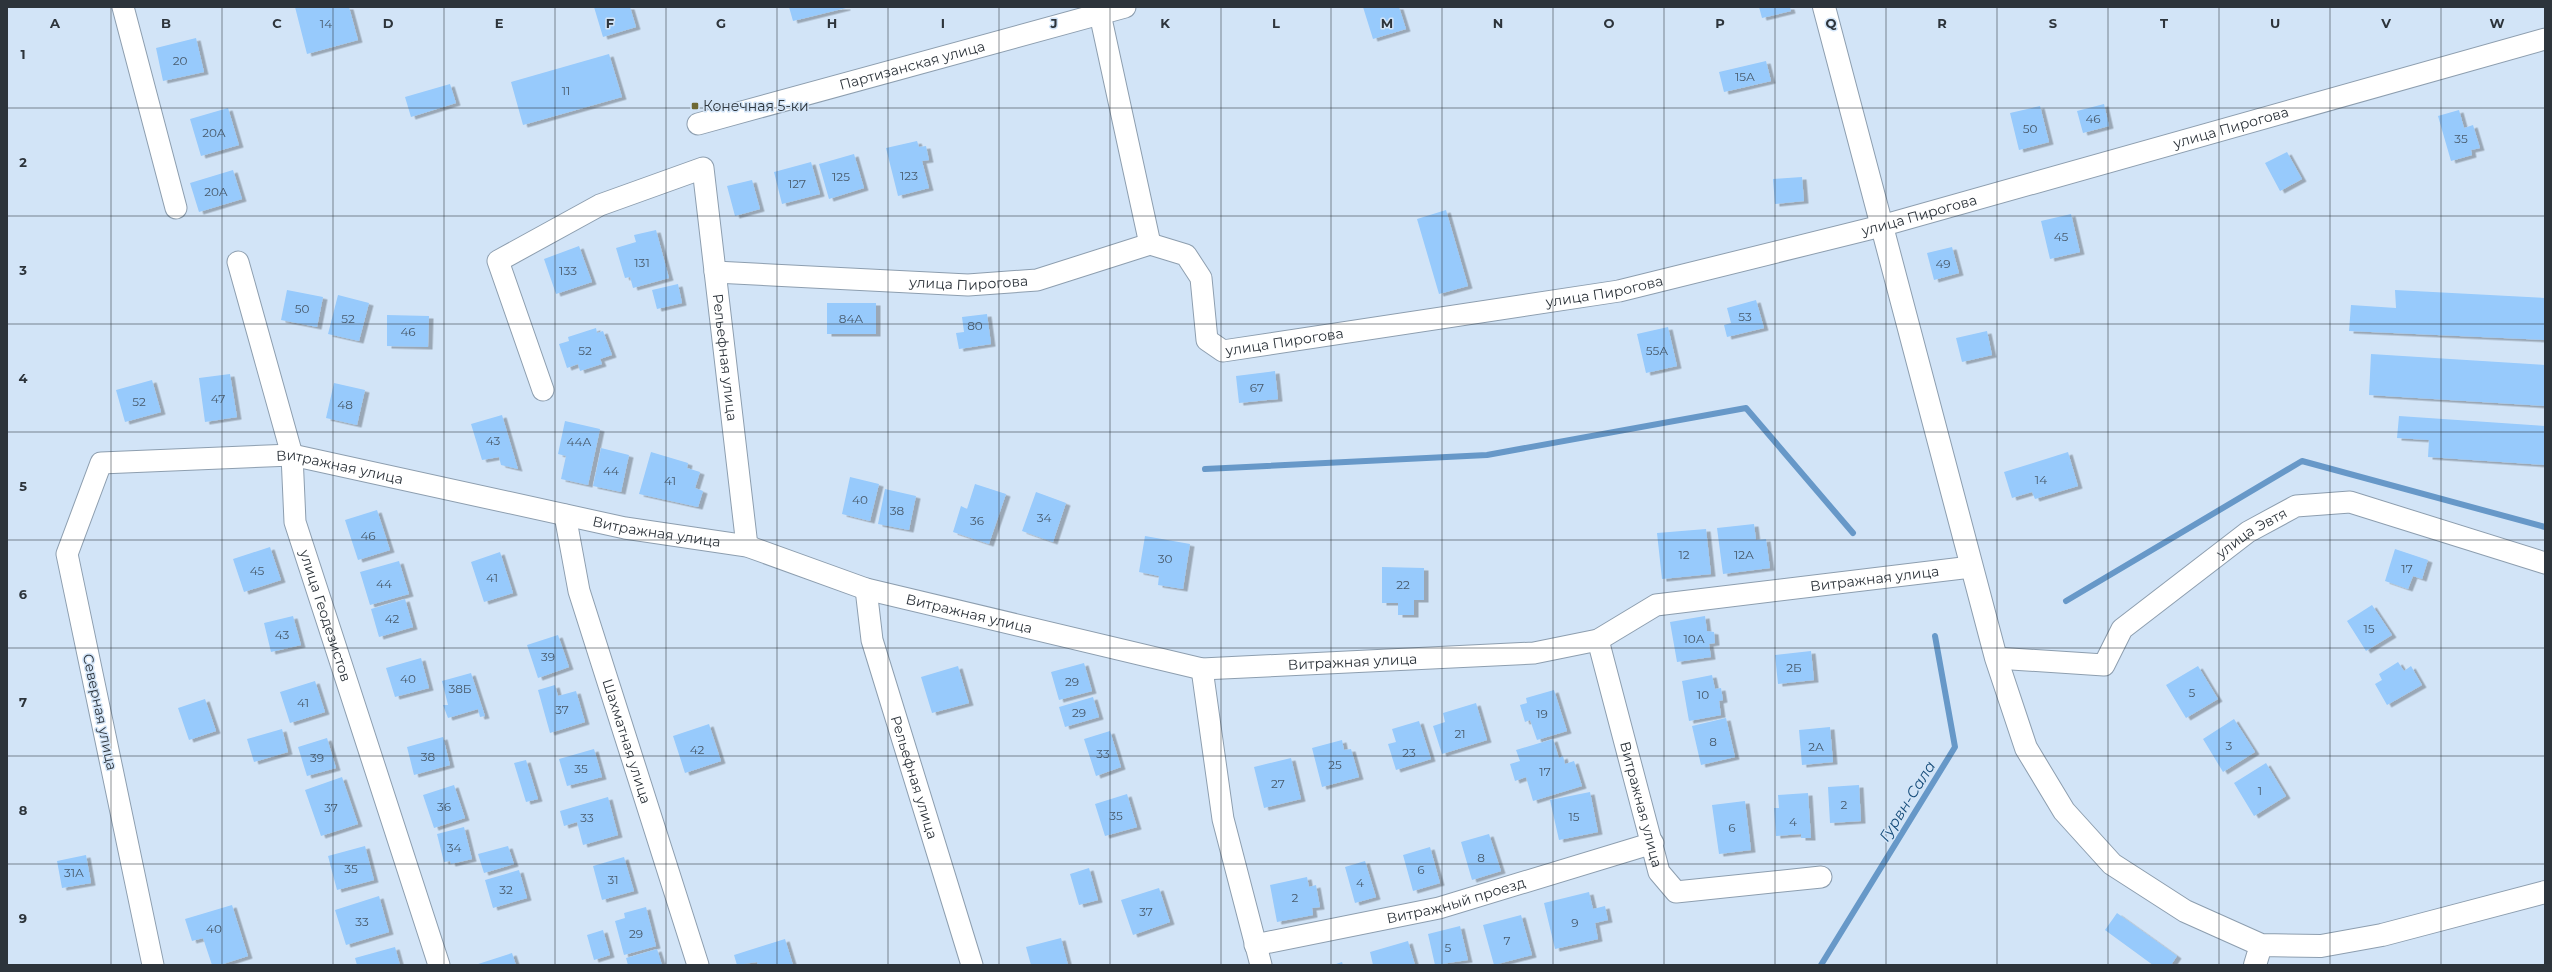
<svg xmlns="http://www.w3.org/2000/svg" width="2552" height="972" font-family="Montserrat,sans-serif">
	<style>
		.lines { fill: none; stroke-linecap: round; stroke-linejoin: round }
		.stream { stroke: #6798c8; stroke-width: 6 }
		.building { fill: #97cafc; filter: url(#shadow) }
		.minor-casing { stroke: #8d9eaf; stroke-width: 23 }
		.secondary-casing { stroke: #8d9eaf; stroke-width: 24 }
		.minor { stroke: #fff; stroke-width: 21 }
		.secondary { stroke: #fff; stroke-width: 22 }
		.grid { fill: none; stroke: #2d343b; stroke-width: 1; stroke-opacity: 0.55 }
		.poi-dot { fill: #6e6834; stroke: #d2e4f7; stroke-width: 1.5 }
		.labels { text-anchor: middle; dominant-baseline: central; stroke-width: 3; stroke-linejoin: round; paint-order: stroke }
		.number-label { font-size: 12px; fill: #485a6b }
		.street-label { font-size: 14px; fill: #2d343b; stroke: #d2e4f7 }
		.poi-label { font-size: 14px; fill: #2d343b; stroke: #d2e4f7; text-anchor: start }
		.water-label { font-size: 15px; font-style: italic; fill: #134a78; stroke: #d2e4f7 }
		.grid-label { font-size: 13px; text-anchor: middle; font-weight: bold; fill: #2d343b; stroke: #d2e4f7; stroke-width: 3; stroke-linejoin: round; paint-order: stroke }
	</style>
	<defs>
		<filter id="shadow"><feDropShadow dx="4.5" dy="2.5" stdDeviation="0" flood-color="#0004"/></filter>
	</defs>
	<rect width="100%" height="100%" fill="#d2e4f7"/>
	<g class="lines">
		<!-- stream -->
		<path class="stream" d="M1205,469L1487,455L1746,408L1853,533
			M2066,601L2302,461L2545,527
			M1821,965L1955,747L1935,636"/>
	</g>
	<!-- building -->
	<path class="building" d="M295,7H349L358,40L307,54Z
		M594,7H630L636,27L603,37Z
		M789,7H846V8L793,21Z
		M1363,7H1399L1406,29L1373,39Z
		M1759,7H1790L1791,11L1762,18Z
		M196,38L204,72L163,81L156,48Z
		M609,54L622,97L523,125L511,82Z
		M1766,61L1771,81L1724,92L1719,72Z
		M450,84L456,103L411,117L405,97Z
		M2104,104L2109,126L2083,133L2077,111Z
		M2040,106L2049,142L2019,150L2010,113Z
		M228,108L239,145L201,156L190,119Z
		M2459,110L2464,128L2473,125L2480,148L2471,150L2472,155L2451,161L2438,116Z
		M917,141L919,147L926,146L929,160L922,161L929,188L898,196L886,148Z
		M2287,152L2302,179L2280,191L2265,163Z
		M854,154L864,188L829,199L819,164Z
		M811,162L820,194L782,204L774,172Z
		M233,170L242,199L199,212L190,183Z
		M1802,177L1804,201L1775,204L1773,179Z
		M752,180L760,209L735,216L727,186Z
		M1446,210L1468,286L1439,294L1417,219Z
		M2071,214L2080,252L2050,259L2041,221Z
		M656,230L669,278L633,288L630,277L625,278L616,248L636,242L634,235Z
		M579,246L592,282L556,294L544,259Z
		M1952,247L1959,273L1934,280L1927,253Z
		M678,284L682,303L657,309L652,290Z
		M287,290L323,297L317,327L281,320Z
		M2395,290L2545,298V340L2349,331L2351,305L2396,308Z
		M338,295L369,303L359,341L328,334Z
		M1756,300L1764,328L1727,337L1724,325L1731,323L1727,308Z
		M827,303H876V334H827Z
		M987,314L991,344L959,349L956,333L964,332L962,317Z
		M387,315L429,316L428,347L387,346Z
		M1668,327L1677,366L1646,373L1637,334Z
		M596,328L597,333L603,331L612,355L600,359L602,364L580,371L578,364L567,368L559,344L569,341L568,337Z
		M1987,331L1992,355L1962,362L1956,338Z
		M2371,354L2545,365V406L2369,395Z
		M1275,371L1278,399L1239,403L1236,376Z
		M230,374L237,417L205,422L199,378Z
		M152,380L161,412L125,422L116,390Z
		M334,383L365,390L357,425L326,418Z
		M502,415L518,469L501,465L499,457L482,460L471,424Z
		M2399,416L2545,426V465L2428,457L2429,440L2397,438Z
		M565,421L600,429L588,485L561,479L566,456L558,454Z
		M601,448L629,455L621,492L593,486Z
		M651,452L688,463L687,468L700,472L695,488L703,491L698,507L639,494Z
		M2068,452L2078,486L2035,499L2032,492L2012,498L2004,472Z
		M850,477L879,484L870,521L842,514Z
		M975,484L1006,494L989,544L953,532L961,506L967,509Z
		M885,489L916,496L909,530L878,524Z
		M1036,492L1066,503L1053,542L1022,531Z
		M377,510L390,550L358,560L345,520Z
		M1754,524L1756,540L1766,539L1770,568L1723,574L1717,528Z
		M1706,529L1711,574L1662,579L1657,533Z
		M1145,536L1190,544L1183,589L1158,585L1159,576L1139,572Z
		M270,547L281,580L244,592L233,559Z
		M2395,549L2428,560L2422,579L2413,576L2408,589L2385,581Z
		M500,552L513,593L484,602L471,562Z
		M399,561L409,594L370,605L360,572Z
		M1382,567L1424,568V600H1414V615H1398V603H1382Z
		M405,599L413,627L379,637L371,609Z
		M2372,605L2392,635L2366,651L2347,621Z
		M293,616L301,645L271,652L264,623Z
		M1705,616L1707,631L1714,632L1715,643L1709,644L1711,657L1677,662L1670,622Z
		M558,635L569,667L538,678L527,645Z
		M1811,651L1814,680L1778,684L1775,655Z
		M421,658L429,688L395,697L386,668Z
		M2398,662L2404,671L2411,666L2422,685L2387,705L2375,684L2382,680L2379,674Z
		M1084,663L1092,691L1059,700L1051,672Z
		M958,666L969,703L932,713L921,677Z
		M2198,666L2218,699L2186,718L2166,685Z
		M471,673L485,716L480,717L478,709L448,718L443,705H448L442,681Z
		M1712,675L1715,689L1721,688L1723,700L1719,701L1721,715L1689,721L1682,681Z
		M315,681L325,712L290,723L280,692Z
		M555,685L558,696L576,691L585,722L550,733L538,690Z
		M1554,690L1567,731L1537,740L1530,720L1525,722L1520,705L1527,703L1526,698Z
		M1093,697L1099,717L1065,727L1059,707Z
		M205,699L216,731L189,740L178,708Z
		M1476,703L1487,740L1442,754L1433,726L1445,722L1443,713Z
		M1726,718L1735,757L1701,765L1692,726Z
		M2234,719L2255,752L2223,772L2203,739Z
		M1419,721L1431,759L1396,770L1388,744L1396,742L1392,729Z
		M709,724L721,761L685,773L673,736Z
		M1830,727L1833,762L1802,765L1799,730Z
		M282,729L288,752L254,762L247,739Z
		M1110,731L1121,767L1096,776L1084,739Z
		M443,737L450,765L414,775L407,747Z
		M327,738L336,768L307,776L298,747Z
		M1553,739L1559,758L1563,756L1565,764L1574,761L1582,786L1533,801L1526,777L1515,781L1510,764L1520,761L1516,750Z
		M1342,740L1344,750L1351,749L1359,777L1322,787L1312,748Z
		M594,749L602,777L567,786L559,759Z
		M1291,758L1301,799L1264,808L1254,767Z
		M526,760L538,799L526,802L514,763Z
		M2266,763L2286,796L2254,816L2234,783Z
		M342,777L358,824L321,836L305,790Z
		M454,785L465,818L434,828L423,795Z
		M1859,785L1861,821L1830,823L1828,787Z
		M1590,792L1598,832L1559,840L1550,800Z
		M1808,793L1811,838H1801V834L1776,836L1774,808H1779L1778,795Z
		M1127,794L1137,827L1105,836L1095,804Z
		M608,797L618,835L583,845L577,822L564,826L560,811Z
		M1745,801L1751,850L1719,854L1712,805Z
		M464,827L472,859L451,864L450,861L444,862L437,834Z
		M1489,834L1501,871L1472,880L1461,842Z
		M365,846L374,880L337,890L328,856Z
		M508,846L514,864L484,873L478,854Z
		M1430,847L1440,883L1413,891L1403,855Z
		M86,855L91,883L62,888L57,861Z
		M624,857L634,891L602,900L593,866Z
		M1365,861L1376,897L1355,903L1345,867Z
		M1089,868L1098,900L1079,905L1070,874Z
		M519,870L527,898L493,908L485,880Z
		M1307,877L1309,887L1316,885L1320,907L1312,908L1313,915L1277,922L1270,885Z
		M1159,888L1170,922L1133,935L1121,900Z
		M1589,892L1593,909L1605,906L1608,920L1595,923L1598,939L1555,949L1544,903Z
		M379,896L389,932L346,945L335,910Z
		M232,905L248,956L220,965H212L203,938L192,941L185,919Z
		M646,907L656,946L624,955L615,921L625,918L624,913Z
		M2117,913L2177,956L2171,965H2153L2105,930Z
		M1521,915L1532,955L1494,965L1483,925Z
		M1460,926L1468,960L1435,965L1428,934Z
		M603,930L610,955L594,960L587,935Z
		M1061,938L1068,965H1031L1026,947Z
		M785,939L793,965H758L757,962L737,965L734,955Z
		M1408,941L1415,965H1373L1370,952Z
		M395,947L400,965H357L355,958Z
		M657,949L662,965H628L626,958Z
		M512,953L516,965H475Z
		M1342,962L1343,965H1333Z"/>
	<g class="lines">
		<defs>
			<g id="minor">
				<path d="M123,7L176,208"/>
				<path d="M1100,14L1150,244"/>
				<path id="s1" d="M698,124L1125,7"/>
				<path id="s2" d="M238,262L292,455L295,522L439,965"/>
				<path id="s3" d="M715,272L968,285L1037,280L1150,244L1186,255L1201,278L1207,340L1223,351L1619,291L1881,226L2545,39"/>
				<path id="s4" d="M543,390L498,261L600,205L703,168L747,546"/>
				<path id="s5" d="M565,515L579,591L698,965"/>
				<path id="s6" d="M866,589L872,640L972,965"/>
				<path id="s7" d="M1598,640L1659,872L1676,892L1821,877"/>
				<path id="s8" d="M1996,658L2104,665L2122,629L2248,532L2296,506L2350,502L2545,563"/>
				<path d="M1202,669L1223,819L1261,965"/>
				<path id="s9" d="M1255,945L1439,908L1653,843"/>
				<path id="s10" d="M153,965L67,554L101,463L292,455L625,528L747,546L866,589L1202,669L1534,653L1598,640L1656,605L1971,567"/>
			</g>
			<path id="secondary" d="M1824,7L1996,658L2026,748L2064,811L2112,864L2185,911L2261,945L2321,946L2382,935L2545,892
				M2255,965L2261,945"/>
		</defs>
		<!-- minor casing -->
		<use href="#minor" class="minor-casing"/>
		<!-- secondary casing -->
		<use href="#secondary" class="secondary-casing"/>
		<!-- minor -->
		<use href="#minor" class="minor"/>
		<!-- secondary -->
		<use href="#secondary" class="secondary"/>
	</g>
	<!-- grid -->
	<path class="grid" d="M111,7V965M222,7V965M333,7V965M444,7V965M555,7V965M666,7V965M777,7V965M888,7V965M999,7V965M1110,7V965M1221,7V965M1331,7V965M1442,7V965M1553,7V965M1664,7V965M1775,7V965M1886,7V965M1997,7V965M2108,7V965M2219,7V965M2330,7V965M2441,7V965M7,108H2545M7,216H2545M7,324H2545M7,432H2545M7,540H2545M7,648H2545M7,756H2545M7,864H2545"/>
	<!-- markers -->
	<rect class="poi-dot" x="691" y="102" width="8" height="8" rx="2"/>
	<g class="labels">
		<!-- number labels -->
		<g class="number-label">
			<text x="326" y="23">14</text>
			<text x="180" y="60">20</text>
			<text x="1745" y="76">15А</text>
			<text x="566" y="90">11</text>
			<text x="2093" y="118">46</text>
			<text x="2030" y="128">50</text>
			<text x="214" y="132">20А</text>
			<text x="2461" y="138">35</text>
			<text x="909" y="175">123</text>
			<text x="841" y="176">125</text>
			<text x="797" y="183">127</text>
			<text x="216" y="191">20А</text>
			<text x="2061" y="236">45</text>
			<text x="642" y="262">131</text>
			<text x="1943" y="263">49</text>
			<text x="568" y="270">133</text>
			<text x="302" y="308">50</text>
			<text x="1745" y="316">53</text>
			<text x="348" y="318">52</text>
			<text x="851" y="318">84А</text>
			<text x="975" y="325">80</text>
			<text x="408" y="331">46</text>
			<text x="585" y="350">52</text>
			<text x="1657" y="350">55А</text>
			<text x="1257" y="387">67</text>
			<text x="218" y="398">47</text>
			<text x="139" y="401">52</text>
			<text x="345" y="404">48</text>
			<text x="493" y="440">43</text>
			<text x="579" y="441">44А</text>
			<text x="611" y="470">44</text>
			<text x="2041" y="479">14</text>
			<text x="670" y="480">41</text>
			<text x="860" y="499">40</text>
			<text x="897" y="510">38</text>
			<text x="1044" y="517">34</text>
			<text x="977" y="520">36</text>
			<text x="368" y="535">46</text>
			<text x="1684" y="554">12</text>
			<text x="1744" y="554">12А</text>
			<text x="1165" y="558">30</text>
			<text x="2407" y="568">17</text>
			<text x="257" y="570">45</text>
			<text x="492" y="577">41</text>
			<text x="384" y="583">44</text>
			<text x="1403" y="584">22</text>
			<text x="392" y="618">42</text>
			<text x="2369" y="628">15</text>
			<text x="282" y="634">43</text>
			<text x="1694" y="638">10А</text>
			<text x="548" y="656">39</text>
			<text x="1794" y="667">2Б</text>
			<text x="408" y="678">40</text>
			<text x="1072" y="681">29</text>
			<text x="460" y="688">38Б</text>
			<text x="2192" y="692">5</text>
			<text x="1703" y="694">10</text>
			<text x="303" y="702">41</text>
			<text x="562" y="709">37</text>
			<text x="1079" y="712">29</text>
			<text x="1542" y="713">19</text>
			<text x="1460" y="733">21</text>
			<text x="1713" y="741">8</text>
			<text x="2229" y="745">3</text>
			<text x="1816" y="746">2А</text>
			<text x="697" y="749">42</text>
			<text x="1409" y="752">23</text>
			<text x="1103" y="753">33</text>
			<text x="428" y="756">38</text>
			<text x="317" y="757">39</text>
			<text x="1335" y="764">25</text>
			<text x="581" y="768">35</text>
			<text x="1545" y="771">17</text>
			<text x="1278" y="783">27</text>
			<text x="2260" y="790">1</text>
			<text x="1844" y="804">2</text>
			<text x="444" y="806">36</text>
			<text x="331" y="807">37</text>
			<text x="1116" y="815">35</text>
			<text x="1574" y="816">15</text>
			<text x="587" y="817">33</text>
			<text x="1793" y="821">4</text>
			<text x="1732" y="827">6</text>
			<text x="454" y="847">34</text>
			<text x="1481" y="857">8</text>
			<text x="351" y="868">35</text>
			<text x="1421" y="869">6</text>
			<text x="74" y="872">31А</text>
			<text x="613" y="879">31</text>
			<text x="1360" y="882">4</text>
			<text x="506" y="889">32</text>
			<text x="1295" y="897">2</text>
			<text x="1146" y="911">37</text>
			<text x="362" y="921">33</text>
			<text x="1575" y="922">9</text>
			<text x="214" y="928">40</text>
			<text x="636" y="933">29</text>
			<text x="1507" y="940">7</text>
			<text x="1448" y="947">5</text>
		</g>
		<!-- street labels -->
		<g class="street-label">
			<text stroke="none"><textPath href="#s1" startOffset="222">Партизанская улица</textPath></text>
			<text stroke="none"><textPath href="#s3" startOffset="1622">улица Пирогова</textPath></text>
			<text stroke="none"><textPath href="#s3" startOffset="1298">улица Пирогова</textPath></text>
			<text stroke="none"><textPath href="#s3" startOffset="254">улица Пирогова</textPath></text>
			<text stroke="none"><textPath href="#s3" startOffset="974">улица Пирогова</textPath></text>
			<text stroke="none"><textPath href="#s3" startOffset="650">улица Пирогова</textPath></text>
			<text stroke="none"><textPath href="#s4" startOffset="553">Рельефная улица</textPath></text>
			<text stroke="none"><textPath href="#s10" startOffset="757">Витражная улица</textPath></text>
			<text stroke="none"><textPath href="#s10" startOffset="1081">Витражная улица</textPath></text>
			<text stroke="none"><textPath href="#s8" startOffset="310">улица Эвтя</textPath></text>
			<text stroke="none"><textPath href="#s10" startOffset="2330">Витражная улица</textPath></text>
			<text stroke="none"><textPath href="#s10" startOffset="1405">Витражная улица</textPath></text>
			<text stroke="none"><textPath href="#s2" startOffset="366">улица Геодезистов</textPath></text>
			<text stroke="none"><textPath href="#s10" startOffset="1795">Витражная улица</textPath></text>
			<text transform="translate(100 712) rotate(78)">Северная улица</text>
			<text stroke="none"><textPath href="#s5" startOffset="235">Шахматная улица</textPath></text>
			<text stroke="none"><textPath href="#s6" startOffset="195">Рельефная улица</textPath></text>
			<text stroke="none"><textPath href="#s7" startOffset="170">Витражная улица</textPath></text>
			<text stroke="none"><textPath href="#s9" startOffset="206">Витражный проезд</textPath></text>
		</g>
		<!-- poi labels -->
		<g class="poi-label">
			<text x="703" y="106">Конечная 5-ки</text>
		</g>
		<!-- water labels -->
		<g class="water-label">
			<text transform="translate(1907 801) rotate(-58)">Гурвн-Сала</text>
		</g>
	</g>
	<g class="grid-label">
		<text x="55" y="28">A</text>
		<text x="166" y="28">B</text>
		<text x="277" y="28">C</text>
		<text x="388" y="28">D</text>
		<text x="499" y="28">E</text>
		<text x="610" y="28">F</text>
		<text x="721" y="28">G</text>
		<text x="832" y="28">H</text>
		<text x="943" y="28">I</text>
		<text x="1054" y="28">J</text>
		<text x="1165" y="28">K</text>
		<text x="1276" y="28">L</text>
		<text x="1387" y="28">M</text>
		<text x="1498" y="28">N</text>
		<text x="1609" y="28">O</text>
		<text x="1720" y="28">P</text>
		<text x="1831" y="28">Q</text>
		<text x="1942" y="28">R</text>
		<text x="2053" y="28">S</text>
		<text x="2164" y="28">T</text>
		<text x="2275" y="28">U</text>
		<text x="2386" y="28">V</text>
		<text x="2497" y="28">W</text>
		<text x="23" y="59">1</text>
		<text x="23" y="167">2</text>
		<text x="23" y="275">3</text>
		<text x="23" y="383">4</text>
		<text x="23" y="491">5</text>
		<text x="23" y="599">6</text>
		<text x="23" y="707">7</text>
		<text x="23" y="815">8</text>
		<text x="23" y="923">9</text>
	</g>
	<!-- border -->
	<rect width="2552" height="972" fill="none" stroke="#2d343b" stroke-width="16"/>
</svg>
